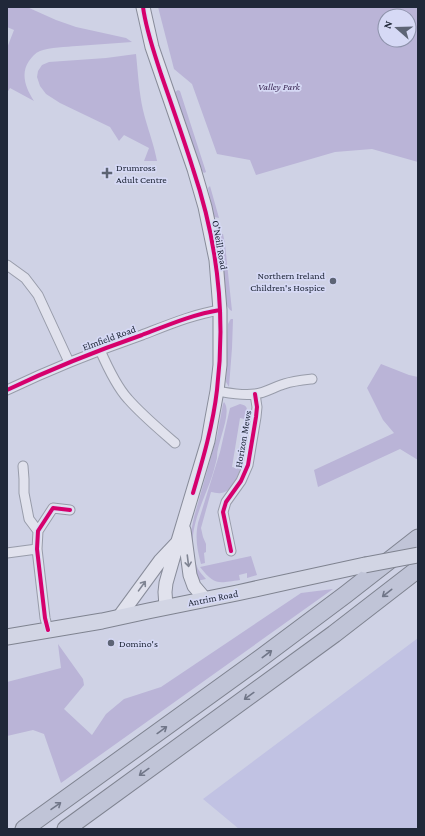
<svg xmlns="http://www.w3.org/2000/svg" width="425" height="836" font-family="'Crimson Pro',serif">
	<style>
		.farmland { fill: #c1c2e3 }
		.green { fill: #bab4d7; fill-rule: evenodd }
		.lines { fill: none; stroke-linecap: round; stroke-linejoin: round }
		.street-casing { stroke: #989caa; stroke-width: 11 }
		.secondary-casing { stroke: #888c9a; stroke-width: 15 }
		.primary-casing { stroke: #7f8390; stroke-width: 17 }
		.highway-casing { stroke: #7f8390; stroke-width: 19 }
		.street { stroke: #e1e2ed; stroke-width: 9 }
		.secondary { stroke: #e1e2ed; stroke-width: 13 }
		.primary { stroke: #d2d5e4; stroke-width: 15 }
		.highway { stroke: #c0c4d7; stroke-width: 17 }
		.primary-bridge-casing { stroke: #7f8390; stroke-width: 17; stroke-linecap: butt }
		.primary-bridge { stroke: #d2d5e4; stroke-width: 15 }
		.cycleway-casing { stroke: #d6d9f5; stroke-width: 6 }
		.cycleway { stroke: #d6006c; stroke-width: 4 }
		.oneway { stroke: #808593 }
		.oneway2 { stroke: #707688 }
		.poi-dot { fill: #5d6475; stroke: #d6d9f5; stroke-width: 1.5 }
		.labels { text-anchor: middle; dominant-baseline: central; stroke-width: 3.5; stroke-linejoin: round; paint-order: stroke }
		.park-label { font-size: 10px; font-style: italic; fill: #3b2754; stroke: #d6d9f5 }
		.poi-label { font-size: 10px; fill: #202839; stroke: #d6d9f5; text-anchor: start }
		.street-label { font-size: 10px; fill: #202839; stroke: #d6d9f5 }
	</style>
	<rect width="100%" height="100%" fill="#cfd2e5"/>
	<!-- farmland -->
	<path class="farmland" d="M418,638V829H239L203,799Z"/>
	<!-- green -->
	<path class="green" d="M7,7H27L56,20L76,27L126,38L132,42C114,43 95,45 77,46C66,47 50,47 40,51C35,53 32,57 29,61C20,74 26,89 34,101L10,88L7,93V48L14,30L7,27Z
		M158,7H418V162L372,149L335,152L256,175L250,160L217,154L192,84L174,69ZM385,16H409V40H385Z
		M136,54C138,73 139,92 143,110C147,127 154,144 157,161H144L149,148L124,135L119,141L110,127L60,103L46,94L40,86L37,77L38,71L42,65L49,62L106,58Z
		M178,90L180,91L206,172L204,173L202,171L175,95V92Z
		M210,186L219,218L214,217L208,188Z
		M222,234H223L225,244L232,311L230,310L227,306L219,237V235Z
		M231,319H233L232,348L229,387L226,382L228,324L230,320Z
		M381,364L409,375L418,377V460L400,449L318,487L314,470L394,433L383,420L367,388Z
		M224,402C233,413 216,444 217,458C215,466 213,474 210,482C200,509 184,539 198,569C200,572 203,576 206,579L197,581L190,537L194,517L217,436L223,404Z
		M240,404C249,406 247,409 246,417L249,420L240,418L232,467L240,469C238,477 230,493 221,493C218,494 214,492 211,492L201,528L203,537L206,544V552L204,553L205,563L201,564C197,549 195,538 198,523L220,452L230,408Z
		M251,556L257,575L247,578V573L239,575L240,580C218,583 215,586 200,567Z
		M333,589L61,783L44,734L33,730L7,736V682L61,668L58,644L83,679L84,685L64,709L92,735L106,714L124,699L161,687L301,593Z"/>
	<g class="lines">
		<defs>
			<path id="street" d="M7,265L25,278L38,295L69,362
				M100,350C107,366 116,386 128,399C142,415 159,429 175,443
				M7,390C51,369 96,351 142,335C168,325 194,314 220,310
				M217,391C229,393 242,396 255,394C265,393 274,387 284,384C293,381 303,380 312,379
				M23,466L24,479V493L29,519L38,531
				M231,551L223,512L226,502L241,481L248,465L256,417L257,407L255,394
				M7,553L37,549
				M48,630L45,618L37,549L38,531L53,508L70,510"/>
			<path id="secondary" d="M143,7L152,47L194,169L205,207L216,260L220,310V365L217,391L212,418L208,441L178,541L166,583L165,592L166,607
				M184,530L190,575L194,586L205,599
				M119,617L160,561L177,543"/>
			<path id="primary" d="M7,637L102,621L148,611L237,593L296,580L365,565"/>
			<path id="highway" d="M24,829L254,663L345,595L418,538
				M66,829L334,634L418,569"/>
		</defs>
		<!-- street casing -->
		<use href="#street" class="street-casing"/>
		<!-- secondary casing -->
		<use href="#secondary" class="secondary-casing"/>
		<!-- primary casing -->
		<use href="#primary" class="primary-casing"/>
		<!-- highway casing -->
		<use href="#highway" class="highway-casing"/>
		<!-- street -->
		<use href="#street" class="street"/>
		<!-- secondary -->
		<use href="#secondary" class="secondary"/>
		<!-- primary -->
		<use href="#primary" class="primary"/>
		<!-- highway -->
		<use href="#highway" class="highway"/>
		<defs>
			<path id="primary-bridge" d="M365,565L418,555"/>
		</defs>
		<!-- primary-bridge casing -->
		<use href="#primary-bridge" class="primary-bridge-casing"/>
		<!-- primary-bridge -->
		<use href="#primary-bridge" class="primary-bridge"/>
		<defs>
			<path id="cycleway" d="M143,7C146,30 154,52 161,74C172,106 183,137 193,169C217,240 226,315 217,390C213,425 203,459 193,493
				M7,390C51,369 96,351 142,335C168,325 194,314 220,310
				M231,551L223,512L226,502L241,481L248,465L256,417L257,407L255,394
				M48,630L45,618L37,549L38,531L53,508L70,510"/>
		</defs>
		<!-- cycleway casing -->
		<use href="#cycleway" class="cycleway-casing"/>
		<!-- cycleway -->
		<use href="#cycleway" class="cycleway"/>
	</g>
	<!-- one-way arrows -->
	<defs><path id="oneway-shaft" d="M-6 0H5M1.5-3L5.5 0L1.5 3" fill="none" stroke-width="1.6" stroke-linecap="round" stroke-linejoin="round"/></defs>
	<g class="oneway">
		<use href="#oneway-shaft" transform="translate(188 561) rotate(83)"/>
		<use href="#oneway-shaft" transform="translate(142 586) rotate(-54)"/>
	</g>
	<g class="oneway2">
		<use href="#oneway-shaft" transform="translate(387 593) rotate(142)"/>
		<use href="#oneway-shaft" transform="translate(267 654) rotate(-37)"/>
		<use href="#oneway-shaft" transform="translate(249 696) rotate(144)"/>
		<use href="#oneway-shaft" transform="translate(162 730) rotate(-36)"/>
		<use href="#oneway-shaft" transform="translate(144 772) rotate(144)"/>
		<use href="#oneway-shaft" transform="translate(56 806) rotate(-35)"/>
	</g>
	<!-- markers -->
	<g class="poi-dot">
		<path d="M105 167h4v4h4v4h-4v4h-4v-4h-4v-4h4z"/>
		<circle cx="333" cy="281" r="4"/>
		<circle cx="111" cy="643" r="4"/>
	</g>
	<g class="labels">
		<!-- park labels -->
		<g class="park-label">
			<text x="279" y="86">Valley Park</text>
		</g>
		<!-- poi labels -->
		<g class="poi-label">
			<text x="116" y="167">Drumross<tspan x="116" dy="12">Adult Centre</tspan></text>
			<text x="325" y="275" text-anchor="end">Northern Ireland<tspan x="325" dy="12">Children's Hospice</tspan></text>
			<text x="119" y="643">Domino's</text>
		</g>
		<!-- street labels -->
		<g class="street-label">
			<text transform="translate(220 245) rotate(80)">O'Neill Road</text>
			<text transform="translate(109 338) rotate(-20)">Elmfield Road</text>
			<text transform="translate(243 439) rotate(-80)">Horizon Mews</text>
			<text transform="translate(213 598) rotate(-11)">Antrim Road</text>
		</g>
	</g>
	<!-- border -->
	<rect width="425" height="836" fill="none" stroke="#202839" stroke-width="16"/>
	<!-- north arrow -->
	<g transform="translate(397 28) rotate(290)"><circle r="19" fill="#d6d9f5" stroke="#8d92aa"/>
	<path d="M0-3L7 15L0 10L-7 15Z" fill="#5d6475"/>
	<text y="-6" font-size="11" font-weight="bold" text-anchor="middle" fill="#202839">N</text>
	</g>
</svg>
